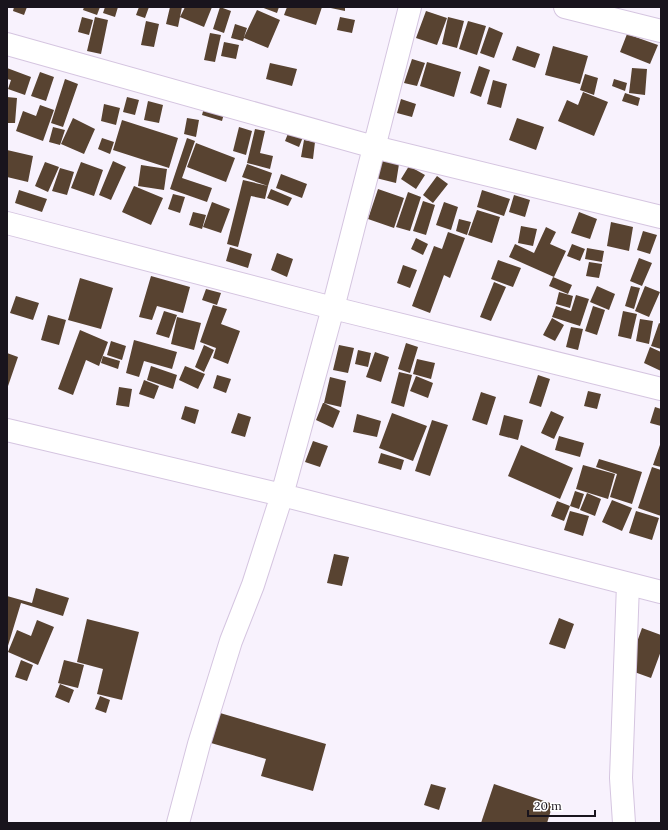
<svg xmlns="http://www.w3.org/2000/svg" width="668" height="830" font-family="Lora,serif">
	<style>
		.building { fill: #584331 }
		.lines { fill: none; stroke-linecap: round; stroke-linejoin: round }
		.street-casing { stroke: #d5c5e0; stroke-width: 24 }
		.street { stroke: #fff; stroke-width: 22 }
	</style>
	<rect width="100%" height="100%" fill="#f8f2fd"/>
	<!-- building -->
	<path class="building" d="M14,7H27L24,15L13,11Z
		M84,7H100L97,15L83,10Z
		M105,7H118L115,17L103,13Z
		M139,7H149L145,18L136,15Z
		M170,7H182L178,27L166,24Z
		M185,7H212L204,27L180,17Z
		M220,7L231,11L224,33L213,29Z
		M261,7H279L277,13Z
		M287,7H322L316,25L284,15Z
		M326,7H345V11Z
		M257,10L280,20L268,48L244,38L243,41L231,38L235,24L247,28L244,37Z
		M426,11L447,18L437,45L416,38Z
		M82,17L93,20L89,35L78,32Z
		M95,17L108,20L101,54L87,51Z
		M340,17L355,20L352,33L337,30Z
		M448,17L464,21L457,48L442,44Z
		M146,21L159,24L154,47L141,45Z
		M468,21L486,26L477,55L459,49Z
		M489,27L503,33L494,58L480,53Z
		M210,33L221,35L215,62L204,60Z
		M627,34L658,45L650,64L620,52Z
		M224,42L239,45L236,59L221,56Z
		M517,46L540,54L535,68L512,60Z
		M553,46L588,56L580,84L545,75Z
		M412,59L425,63L417,86L404,83Z
		M427,62L461,72L454,97L420,86Z
		M270,63L297,69L292,86L266,79Z
		M479,66L490,70L481,97L470,93Z
		M7,68L31,77L25,95L8,89L11,80L7,79Z
		M632,68L647,69L645,95L629,93Z
		M40,72L54,77L46,101L31,96Z
		M585,74L598,78L594,95L580,90Z
		M65,79L78,84L63,127L51,123Z
		M614,79L627,83L625,91L612,86Z
		M493,80L507,84L501,108L487,104Z
		M583,92L608,102L594,136L558,121L567,100L578,105Z
		M625,93L640,98L638,106L622,101Z
		M7,97L17,98L15,123H7Z
		M127,97L139,100L135,115L123,112Z
		M401,99L416,104L412,117L397,113Z
		M148,101L163,105L159,123L144,120Z
		M206,101L226,106L222,121L202,115Z
		M104,104L120,108L116,125L101,121Z
		M40,105L54,110L43,141L16,131L23,111L36,116Z
		M73,118L95,129L84,154L61,144Z
		M187,118L199,120L196,137L184,134Z
		M517,118L544,127L536,150L509,140Z
		M122,120L178,138L169,168L113,150Z
		M291,126L305,132L299,147L285,141Z
		M53,127L65,130L60,145L49,142Z
		M239,127L252,131L246,155L233,151Z
		M255,129L265,131L260,153L273,156L270,169L247,163Z
		M102,138L114,142L110,154L98,149Z
		M187,138L195,141L182,178L212,188L207,202L170,189Z
		M304,140L315,142L313,159L301,157Z
		M196,143L235,158L226,182L187,167Z
		M7,150L33,156L28,182L7,177Z
		M380,160L399,164L396,183L376,178Z
		M113,161L126,167L111,200L99,195Z
		M45,162L59,167L48,192L35,186Z
		M81,162L103,170L94,196L71,188Z
		M247,164L272,173L268,186L242,177Z
		M141,165L167,169L164,190L138,186Z
		M409,166L425,175L416,189L401,179Z
		M60,168L74,172L67,195L52,191Z
		M281,174L307,184L302,198L276,188Z
		M437,176L448,184L433,203L423,195Z
		M243,180L268,186L265,199L251,196L238,247L227,244Z
		M134,186L163,198L151,225L122,212Z
		M271,189L292,198L288,206L267,198Z
		M378,189L404,198L394,228L368,219Z
		M19,190L47,199L42,212L15,203Z
		M482,190L510,199L504,216L477,207Z
		M408,192L421,197L410,231L396,227Z
		M173,194L185,197L180,213L168,209Z
		M514,195L530,200L525,217L509,212Z
		M423,201L435,205L426,235L413,231Z
		M212,202L230,209L221,233L203,227Z
		M444,202L458,207L451,230L436,225Z
		M477,210L500,217L492,243L468,235Z
		M193,212L206,215L202,229L189,225Z
		M579,212L597,219L590,239L571,233Z
		M459,219L471,222L467,235L456,231Z
		M611,222L633,227L629,251L607,246Z
		M521,226L537,229L533,246L518,243Z
		M546,227L556,232L550,244L566,251L554,277L509,257L515,244L534,253Z
		M643,231L657,235L650,254L637,250Z
		M448,232L465,238L450,278L444,275L430,313L412,306L434,246L442,249Z
		M416,238L428,244L423,255L411,249Z
		M572,244L585,249L580,261L567,256Z
		M230,247L252,254L248,268L226,261Z
		M587,248L604,251L602,262L585,259Z
		M277,253L293,259L287,277L271,270Z
		M639,258L652,263L642,286L630,281Z
		M498,260L521,268L513,287L491,279Z
		M589,262L602,264L599,278L586,276Z
		M403,265L417,270L410,288L397,283Z
		M151,276L190,287L183,313L157,306L152,320L139,317Z
		M553,277L572,285L568,294L549,286Z
		M80,278L113,288L101,329L68,320Z
		M494,282L506,287L491,321L480,317Z
		M597,286L615,294L609,310L590,302Z
		M631,286L640,288L634,309L625,306Z
		M645,286L660,292L649,317L635,311Z
		M206,289L221,293L217,305L202,300Z
		M559,292L573,296L570,308L556,304Z
		M576,295L589,299L580,326L552,317L556,306L571,311Z
		M16,296L39,303L33,320L10,313Z
		M213,305L227,309L221,324L240,331L228,364L213,358L216,348L200,342Z
		M593,306L605,310L597,335L585,331Z
		M164,311L177,315L169,338L156,334Z
		M623,311L637,314L631,339L618,336Z
		M48,315L66,320L59,345L41,340Z
		M177,317L201,323L194,350L171,344Z
		M552,318L564,325L555,341L543,335Z
		M640,319L653,321L649,344L636,341Z
		M659,323L661,324V349L651,346Z
		M571,327L583,329L578,350L566,347Z
		M80,330L108,342L99,366L86,360L73,395L58,389Z
		M134,340L177,352L172,369L144,361L139,377L126,373Z
		M111,341L126,346L122,360L107,355Z
		M406,343L418,347L410,373L398,369Z
		M204,345L214,350L204,372L195,367Z
		M339,345L354,348L348,373L333,370Z
		M650,347L661,352V371L644,363Z
		M358,350L371,353L368,367L355,364Z
		M375,352L389,357L381,382L366,377Z
		M7,353L18,357L7,389Z
		M103,356L120,361L118,369L101,363Z
		M417,359L435,363L431,379L413,374Z
		M151,366L177,375L173,389L147,380Z
		M185,366L205,374L198,389L179,380Z
		M399,372L412,375L404,407L391,403Z
		M217,375L231,379L226,393L213,388Z
		M538,375L550,379L541,407L529,403Z
		M416,376L433,383L428,398L410,391Z
		M330,377L346,381L341,407L324,403L340,411L333,428L316,420L323,403H324Z
		M144,380L159,386L154,399L139,394Z
		M119,387L132,389L129,407L116,405Z
		M588,391L601,394L597,409L584,406Z
		M481,392L496,397L487,425L472,420Z
		M185,406L199,410L195,424L181,419Z
		M655,407L661,409V426L650,423Z
		M551,411L564,417L554,439L541,433Z
		M238,413L251,417L245,437L231,433Z
		M392,413L427,426L413,461L379,448Z
		M357,414L381,421L377,437L353,432Z
		M504,415L523,420L518,440L499,435Z
		M432,420L448,425L430,476L415,471Z
		M559,436L584,443L580,457L555,450Z
		M313,441L328,446L320,467L305,462Z
		M661,442V467L653,465Z
		M521,445L573,468L560,499L508,476Z
		M381,453L404,460L401,470L378,463Z
		M599,459L642,472L632,504L610,497L617,474L596,467Z
		M583,465L615,474L608,499L576,489Z
		M652,467L661,470V516L638,508Z
		M575,491L584,494L579,509L570,506Z
		M587,493L601,499L595,516L580,510Z
		M612,500L632,508L622,531L602,522Z
		M557,501L570,506L564,521L551,516Z
		M570,511L589,516L583,536L564,530Z
		M636,511L659,518L652,540L629,533Z
		M334,554L349,557L342,586L327,583Z
		M36,588L69,598L63,616L21,603L7,649V596L32,603Z
		M559,618L574,624L565,649L549,644Z
		M87,619L139,632L122,700L97,694L103,669L77,662Z
		M37,620L54,627L38,665L8,652L17,630L31,636Z
		M642,628L661,635V651L651,678L615,665L637,642Z
		M21,660L33,665L27,681L15,677Z
		M64,660L84,665L78,688L58,683Z
		M60,684L74,690L69,703L55,697Z
		M100,696L110,700L106,713L95,709Z
		M220,713L326,744L313,791L261,776L266,759L211,743Z
		M431,784L446,788L439,810L424,805Z
		M494,784L553,804L547,823H481Z"/>
	<g class="lines">
		<defs>
			<path id="street" d="M565,7L661,31
				M7,44L374,147L661,217
				M7,223L333,308L661,389
				M7,430L282,495L661,592
				M178,823L199,744L231,641L253,585L282,495L333,308L410,7
				M624,823L621,778L628,584"/>
		</defs>
		<!-- street casing -->
		<use href="#street" class="street-casing"/>
		<!-- street -->
		<use href="#street" class="street"/>
	</g>
	<!-- border -->
	<rect width="668" height="830" fill="none" stroke="#19141d" stroke-width="16"/>
	<!-- scale -->
	<path d="M528 810v6h67v-6" fill="none" stroke="#19141d" stroke-width="2"/>
	<text x="534" y="810" font-size="12" fill="#19141d" stroke="#ffffff" stroke-width="3" paint-order="stroke">20 m</text>
</svg>
